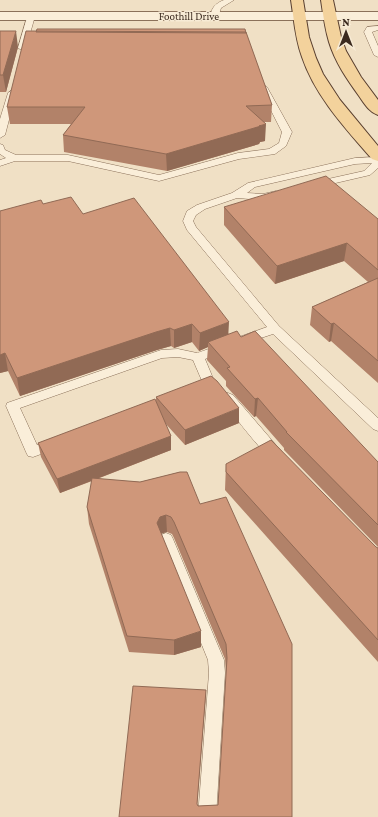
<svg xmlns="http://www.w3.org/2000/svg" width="378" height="817" font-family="'Crimson Pro',serif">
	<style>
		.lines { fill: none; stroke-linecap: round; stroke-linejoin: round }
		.lane-casing { stroke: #8b715a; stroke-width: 1 }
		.street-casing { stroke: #8b715a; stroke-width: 2 }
		.primary-casing { stroke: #593f2f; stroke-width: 2 }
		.lane { fill: #faeed9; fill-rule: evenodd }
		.street { fill: #faeed9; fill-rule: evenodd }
		.primary { fill: #f3d29c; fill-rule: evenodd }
		.wall { fill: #b28269 }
		.shaded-wall { fill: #916a55 }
		.building { fill: #cf977a; stroke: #916a55 }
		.labels { text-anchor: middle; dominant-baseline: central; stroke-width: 3; stroke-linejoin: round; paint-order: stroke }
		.far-street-label { font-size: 11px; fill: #3b2a1f; stroke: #f7ebd5 }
	</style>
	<rect width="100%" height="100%" fill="#f0e0c5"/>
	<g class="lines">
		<defs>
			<path id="lane" d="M224,0H234L221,8L218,18H212C209,9 216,3 224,0Z
				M28,14H31L35,16L26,48L22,50L18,48Z
				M378,26V30L372,32L378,46V57L374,55L364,32L367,27Z
				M263,84L267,87L292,132L286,146L275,154L239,159L159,181L68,161H15L0,166V160L6,158L0,154V144L3,145L5,150L16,155H68L159,175L238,153L269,149L279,143L282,132L259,87Z
				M12,90L16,93L5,135L0,138V119L8,93Z
				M378,157V168L370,175L314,188L309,185L310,183L364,171L372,163L355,164L255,187L247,193L263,194L276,191L281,194L280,196L263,200L237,198L205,209L196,215L193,221L196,227L279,326L378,418V431L373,429L273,334L243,344L239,343L237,340L239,337L267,327L187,230L183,221L187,211L197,205L232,193L248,183L355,158Z
				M223,344L227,345L229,348L227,351L205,359L215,383C212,389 201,392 195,390L193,387L195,384L202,381L193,360L178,357L162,358L20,408L37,445L55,438L60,439L62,443L60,447L33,457L28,456L26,452L6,406L7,403L161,350L178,349L197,353Z
				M228,393L233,395L282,452L284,456L282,460C279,461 276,462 273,460C264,455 227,408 222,398L223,395Z
				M166,533L171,535L173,539L224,660L225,673L216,817H198L209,673L208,660L159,539L161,535Z"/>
			<path id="street" d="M0,12H378V20H0Z"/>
			<path id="primary" d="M291,0H303L309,37L316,58L323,74L340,100L378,146V161L372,159C346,129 315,96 302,57C295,38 294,19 291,0Z
				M321,0H333L341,37L346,51L361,77L378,100V115C369,112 364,103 359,96C347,79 335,62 329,42C325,29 323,14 321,0Z"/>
		</defs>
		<!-- lane casing -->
		<use href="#lane" class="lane-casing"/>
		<!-- street casing -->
		<use href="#street" class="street-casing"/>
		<!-- primary casing -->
		<use href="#primary" class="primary-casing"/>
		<!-- lane -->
		<use href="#lane" class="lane"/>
		<!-- street -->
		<use href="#street" class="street"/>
		<!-- primary -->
		<use href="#primary" class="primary"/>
	</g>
	<!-- wall -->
	<path class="wall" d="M0,31L18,47L6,92H0Z
		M246,33L272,105L271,122H264L265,141L260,142L259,144L167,171L64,152L63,135L71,124H10L7,107Z
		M43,204L83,214L229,334L241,337L378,462V547L284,450V448L256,416L254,417L226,386V381L207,360L208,347L199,351L192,342L174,348L171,346L157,350L20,396L8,371L0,373V211Z
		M224,207L378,219V383L331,341L329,342L310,325L312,307L368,282L344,261L275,284L224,225Z
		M156,397L239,423L185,445L164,422L171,436V450L97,479L140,482L180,472L292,817H119L206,690L205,705L197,805L198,806L218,805L226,673L225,659L174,538L172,534L167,532L161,533L201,647L174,655L129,652L89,524L87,507L92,481L60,493L41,457L38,443L156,401Z
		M226,464L378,548V662L225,490Z"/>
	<!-- shaded-wall -->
	<path class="shaded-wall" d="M16,31L18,47L6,92L3,75Z
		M266,124L265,141L260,142L259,144L167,171L166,154Z
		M347,243L344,261L275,284L277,266Z
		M229,322L228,340L208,342V347L199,351L200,333Z
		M334,323L331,341L329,342L331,324Z
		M192,324V342L174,348V330Z
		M170,328L171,346L157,350L20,396L17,378L156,332Z
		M5,353L8,371L0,373V355Z
		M258,398L256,416L254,417L255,399Z
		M239,408V423L185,445V430Z
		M171,436V450L60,493L57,479Z
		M166,515L167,532L160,534L157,523L160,517Z
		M201,631V647L174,655V640Z
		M206,690L205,705L196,817L197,804Z"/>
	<!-- building -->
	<path class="building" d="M37,29H245L246,33L36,32Z
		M0,31H16L3,75H0Z
		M26,31L246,32L272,105L246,106L266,124L259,126H261L166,154L63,135L85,107H7Z
		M326,176L378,219V270L347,243L277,266L224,207Z
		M71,197L83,214L134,198L229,322L200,333L192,324L174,330L170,328L156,332L17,378L5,353L0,355V211L41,200L43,204Z
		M378,278V361L334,323L331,324L312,307Z
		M237,331L241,337L255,331L378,462V525L286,432H287L258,398L255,399L227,368L230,367L208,342Z
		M211,376L217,381L239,408L185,430L156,397Z
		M155,399L171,436L57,479L38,443Z
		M271,440L376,547L378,548V640L226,472V464Z
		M180,472H187L200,504L226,497L292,644V817H119L133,686L206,690L197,804L198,806L218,805L227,658L226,644L174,522L171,517L166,515L160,517L157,523L201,631L174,640L127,636L87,507L92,478L140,482Z"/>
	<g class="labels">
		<!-- far-street labels -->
		<g class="far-street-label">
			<text x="189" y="16">Foothill Drive</text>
		</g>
	</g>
	<!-- north arrow -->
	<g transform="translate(346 32)" stroke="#f7ebd5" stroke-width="3" paint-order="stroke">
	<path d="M0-3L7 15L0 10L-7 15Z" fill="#3b2a1f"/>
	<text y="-6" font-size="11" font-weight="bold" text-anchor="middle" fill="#3b2a1f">N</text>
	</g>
</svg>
